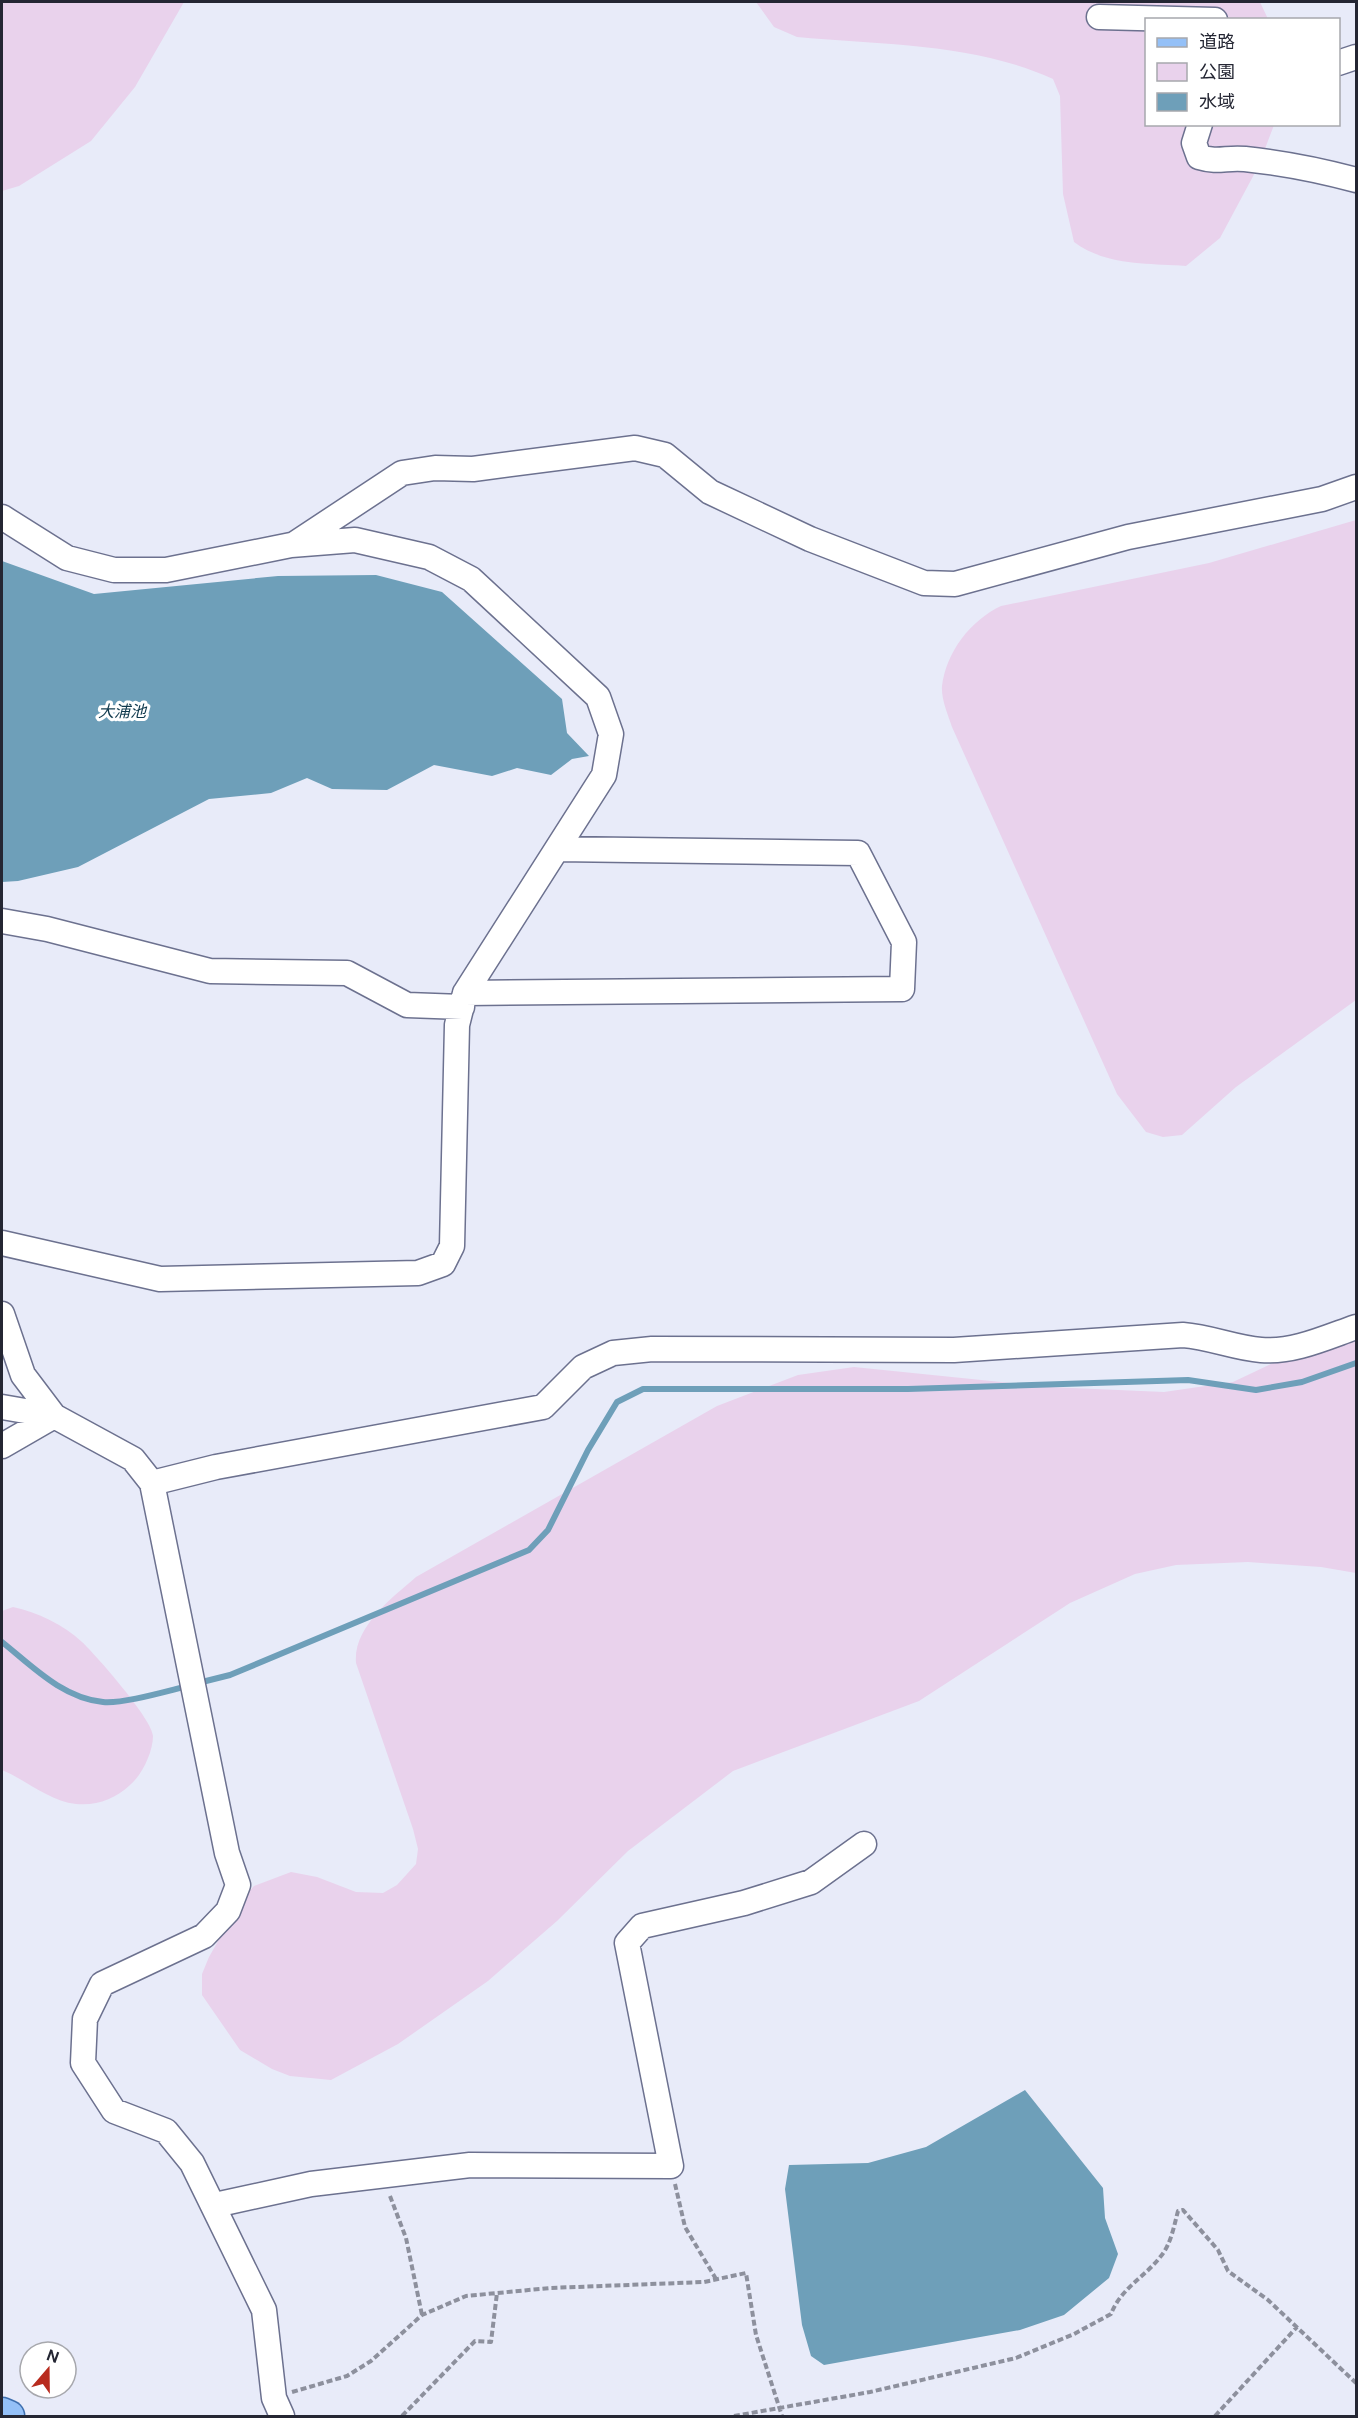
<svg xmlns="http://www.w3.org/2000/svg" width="1358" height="2418" font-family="'DM Sans','Noto Sans JP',sans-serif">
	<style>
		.green { fill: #e9d2ec }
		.water { fill: #6e9fb9 }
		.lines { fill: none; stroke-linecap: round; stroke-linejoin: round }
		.stream { stroke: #6e9fb9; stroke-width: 6 }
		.minor-casing { stroke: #6c718f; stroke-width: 27 }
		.major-casing { stroke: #3e6faf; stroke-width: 33 }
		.path { stroke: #8d909d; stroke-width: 4; stroke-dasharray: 6 3; stroke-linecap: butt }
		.minor { stroke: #fff; stroke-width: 24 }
		.major { stroke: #94c0f7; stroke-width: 30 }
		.labels { text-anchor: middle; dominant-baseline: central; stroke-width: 6; stroke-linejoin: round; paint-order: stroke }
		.water-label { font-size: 16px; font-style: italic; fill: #0e384c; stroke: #fff }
	</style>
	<rect width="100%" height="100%" fill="#e8ebf9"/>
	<!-- green -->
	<path class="green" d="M2,2H184L135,87L91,141L19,186L2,191Z
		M756,2H1260L1268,19L1146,20V124L1274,125L1258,167L1220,238L1186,266C1147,263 1106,266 1074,242L1063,194L1060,96L1053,79C974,43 883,45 797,37L774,27Z
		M1356,520V1000L1236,1087L1182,1135L1163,1137L1146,1132L1117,1094L952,727C948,715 941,699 942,686C946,652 971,620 1001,606L1209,563Z
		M1356,1324V1573L1321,1567L1248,1562L1176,1565L1135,1574L1070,1603L919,1701L733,1771L628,1851L557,1921L488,1981L398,2044L331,2080L290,2076L272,2069L240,2050L202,1995V1974L209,1957L242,1899L254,1886L291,1872L317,1877L356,1892L383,1893L397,1885L416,1864L418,1849L413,1829L356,1663C353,1627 392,1598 416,1577L717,1406L798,1375L854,1367L1049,1387L1164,1392L1233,1382Z
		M13,1607C37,1612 64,1625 82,1642C96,1655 153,1720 153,1736C153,1752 142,1775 130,1785C115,1799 97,1806 76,1804C49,1801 26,1780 2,1770V1611Z"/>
	<!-- water -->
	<path class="water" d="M2,561L94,594L278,576L376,575L442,592L562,699L567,733L589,756L572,759L551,775L517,768L492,776L434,765L387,790L332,789L307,778L271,793L209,799L78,867L18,881L2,882Z
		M1025,2090L1103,2188L1105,2218L1118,2254L1109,2278L1064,2315L1020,2330L824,2365L811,2356L802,2325L785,2189L789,2165L868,2163L926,2147Z"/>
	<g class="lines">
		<!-- stream -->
		<path class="stream" d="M2,1642C31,1665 62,1698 103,1702C123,1704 167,1691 188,1686
			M198,1683L230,1675L529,1550L548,1530L588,1450L617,1402L643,1389H908L1188,1380L1256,1390L1302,1382L1356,1363"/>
		<defs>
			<path id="minor" d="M1099,17L1215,20
				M1338,63L1356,57
				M1200,124L1194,143L1199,157C1219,163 1226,157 1245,159C1283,163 1319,170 1356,180
				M2,517L67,558L114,570H166L291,545L355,540L429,557L471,579L598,697L611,734L604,775L465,993L457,1025L452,1246L443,1264L418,1273L160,1279L2,1243
				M296,543L402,473L435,468L473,469L635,448L665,455L710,492L810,539L924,583L955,584L1128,537L1322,499L1356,487
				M2,921L47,929L210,971L347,973L407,1005L462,1007
				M465,993L902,989L904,942L858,853L557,849
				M2,1314L23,1375L54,1416L133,1459L152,1483L227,1853L238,1885L228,1911L204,1936L102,1984L85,2019L83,2063L114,2111L166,2131L192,2163L264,2310L274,2398L282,2416
				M2,1407L54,1416
				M2,1446L54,1416
				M152,1483L216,1467L543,1407L583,1367L613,1353L652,1349L954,1350L1183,1335C1210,1337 1235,1348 1261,1350C1293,1353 1327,1337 1356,1327
				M215,2205L311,2184L470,2165L671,2166L627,1943L642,1926L744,1903L811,1882L864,1844"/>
			<path id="major" d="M2,2413L9,2416"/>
		</defs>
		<!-- minor casing -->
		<use href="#minor" class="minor-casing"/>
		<!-- major casing -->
		<use href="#major" class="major-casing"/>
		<!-- path -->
		<path class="path" d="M675,2184L685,2227L716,2279
			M390,2196L406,2238L422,2315
			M292,2392L347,2376L371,2361L422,2315L466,2296L550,2288L704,2282L746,2273L756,2335L782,2416
			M402,2416L475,2341L491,2342L497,2293
			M734,2416L870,2392L1016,2358L1074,2334L1111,2314C1121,2288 1145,2277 1161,2256C1171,2244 1174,2226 1178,2211L1183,2210L1218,2250L1228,2271L1268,2300L1356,2383
			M1215,2416L1297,2327"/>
		<!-- minor -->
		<use href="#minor" class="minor"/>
		<!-- major -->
		<use href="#major" class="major"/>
	</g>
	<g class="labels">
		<!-- water labels -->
		<g class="water-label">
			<text x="122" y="711">大浦池</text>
		</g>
	</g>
	<!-- border -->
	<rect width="1358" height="2418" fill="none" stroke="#242633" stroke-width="6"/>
	<!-- legend -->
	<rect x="1145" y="18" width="195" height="108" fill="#ffffff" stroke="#a7a8ad" stroke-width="1.5"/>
	<rect x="1157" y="38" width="30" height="9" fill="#94c0f7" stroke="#a7a8ad" stroke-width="1.5"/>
	<text x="1199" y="48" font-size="18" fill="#242633">道路</text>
	<rect x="1157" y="63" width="30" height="18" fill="#e9d2ec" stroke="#a7a8ad" stroke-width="1.5"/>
	<text x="1199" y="78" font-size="18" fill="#242633">公園</text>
	<rect x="1157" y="93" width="30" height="18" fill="#6e9fb9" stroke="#a7a8ad" stroke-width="1.5"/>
	<text x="1199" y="108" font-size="18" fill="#242633">水域</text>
	<!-- north arrow -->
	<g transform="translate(48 2370) rotate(20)"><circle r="28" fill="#ffffff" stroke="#a7a8ad" stroke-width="1.5"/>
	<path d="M0-4.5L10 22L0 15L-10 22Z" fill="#b82b1e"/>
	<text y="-9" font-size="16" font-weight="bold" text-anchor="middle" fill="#242633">N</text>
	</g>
</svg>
